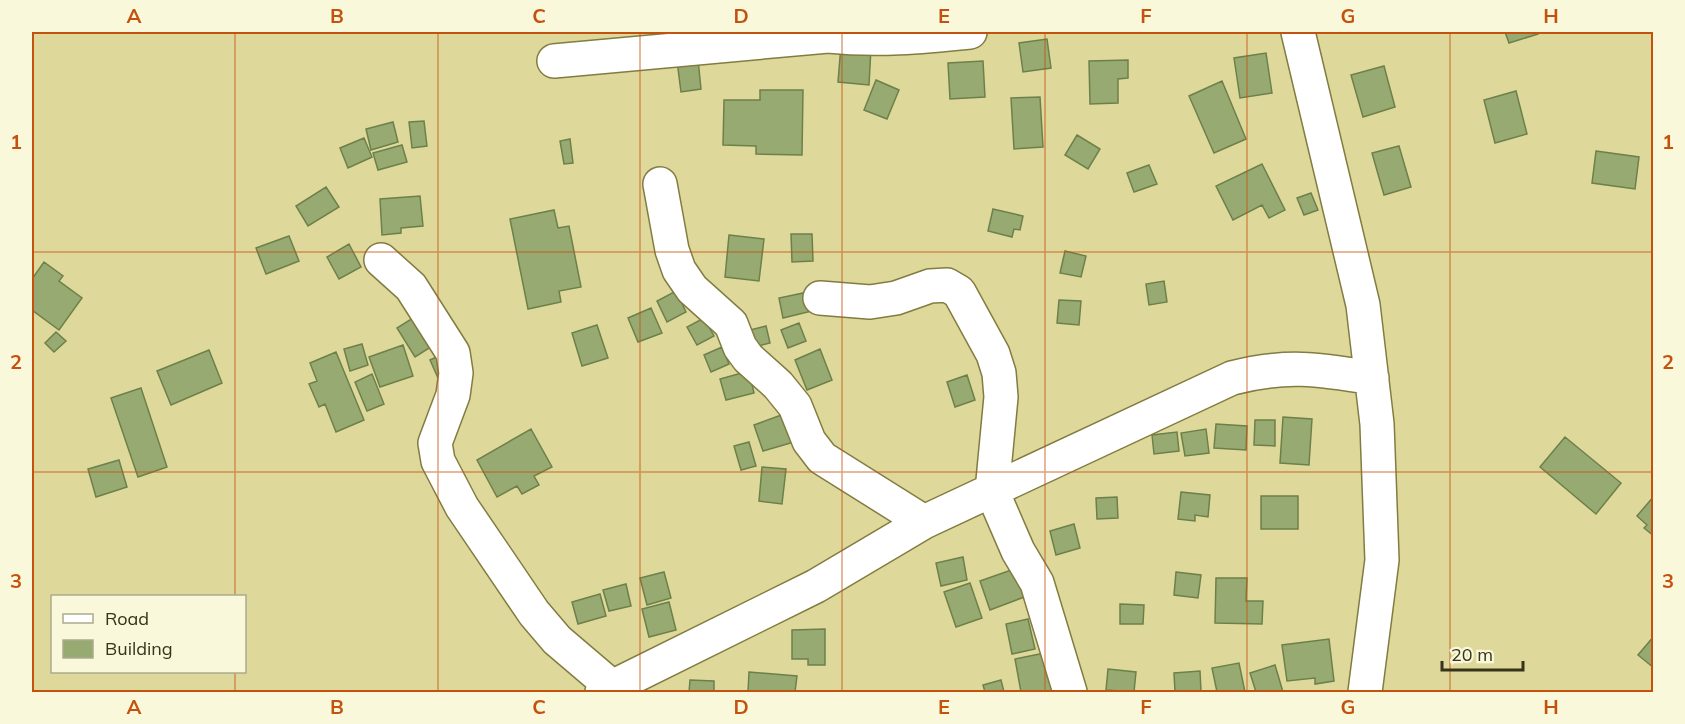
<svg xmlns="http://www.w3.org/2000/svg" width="1685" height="724" font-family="Mulish,sans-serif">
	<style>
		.building { fill: #96aa71; stroke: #6e8049; stroke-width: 1.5 }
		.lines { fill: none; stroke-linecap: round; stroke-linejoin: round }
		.minor-casing { stroke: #827c41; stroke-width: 36 }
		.minor { stroke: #fff; stroke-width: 33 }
		.grid { fill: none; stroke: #c4520f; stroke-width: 1.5; stroke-opacity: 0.55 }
		.neatline { fill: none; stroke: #c4520f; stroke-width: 2 }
		.grid-label { font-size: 20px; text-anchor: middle; font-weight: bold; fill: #c4520f }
	</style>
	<rect width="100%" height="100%" fill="#ded99b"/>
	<!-- building -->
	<path class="building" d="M1505,32H1537L1538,34L1509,43Z
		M1047,39L1051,68L1023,72L1019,43Z
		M841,45L871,48L869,85L838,82Z
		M1266,53L1272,93L1240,98L1234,58Z
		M698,59L701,89L681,92L677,61Z
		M1128,60V78L1118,79V103L1090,104L1089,61Z
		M983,61L985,97L950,99L948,63Z
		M1384,66L1395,107L1363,117L1351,75Z
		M876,80L899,90L887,119L864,110Z
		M1222,81L1246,139L1214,153L1189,96Z
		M760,90H803L802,155L756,154V146L723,145L724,100H760Z
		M1516,91L1527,134L1495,143L1484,100Z
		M1040,97L1043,147L1014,149L1011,98Z
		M424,121L427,146L412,148L409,122Z
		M393,122L398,142L371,150L366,129Z
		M1077,135L1100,149L1088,169L1065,155Z
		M364,138L372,157L348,168L340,148Z
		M570,139L573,163L564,164L560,141Z
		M402,145L407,162L378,170L373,153Z
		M1399,146L1411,187L1384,195L1372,153Z
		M1596,151L1639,157L1635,189L1592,183Z
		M1262,164L1285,210L1269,218L1262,205L1233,220L1216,186Z
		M1149,165L1157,184L1134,192L1127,173Z
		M326,187L339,207L308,226L296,206Z
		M1311,193L1318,210L1304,215L1297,198Z
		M420,196L423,226L401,228V233L382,235L380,199Z
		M993,209L1023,216L1020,230L1014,229L1012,237L988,231Z
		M554,210L558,228L569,226L581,287L559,291L561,302L528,309L510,219Z
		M791,234H812L813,261L792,262Z
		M729,235L764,239L759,281L725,277Z
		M289,236L299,261L266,274L256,248Z
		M349,244L361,267L339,279L327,257Z
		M1065,251L1086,256L1081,277L1060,273Z
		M44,262L63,276L59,281L82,298L59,330L32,310V279Z
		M1164,281L1167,302L1149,305L1146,284Z
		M676,291L686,312L667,322L657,301Z
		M808,292L812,311L783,318L779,298Z
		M1059,300L1081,301L1079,325L1057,323Z
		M651,308L662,333L638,342L628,318Z
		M416,316L434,345L415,357L397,328Z
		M704,318L714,336L697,345L687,327Z
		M799,323L806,341L788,348L781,330Z
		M597,325L608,358L582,366L572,333Z
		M766,326L770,343L754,347L750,330Z
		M56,332L66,341L54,352L45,343Z
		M362,344L368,365L350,371L344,349Z
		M403,345L413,376L380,387L369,357Z
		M722,347L729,364L711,372L704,355Z
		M820,349L832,380L807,390L795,360Z
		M209,350L222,383L171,405L157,371Z
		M336,352L364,420L336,432L325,404L319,407L309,384L317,381L310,363Z
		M441,355L449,373L438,378L430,360Z
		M749,371L754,393L726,400L720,379Z
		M372,374L384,404L367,411L355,382Z
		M967,375L975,400L955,407L947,382Z
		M141,388L167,467L138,477L111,398Z
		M784,414L794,442L763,451L754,425Z
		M1283,417L1312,419L1309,465L1280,463Z
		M1255,420H1275V446L1254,445Z
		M1216,424L1247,426L1246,450L1214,448Z
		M531,429L552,467L534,476L539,485L522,494L517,486L497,497L477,460Z
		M1206,429L1209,453L1185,456L1181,433Z
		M1177,432L1179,451L1154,454L1152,435Z
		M1565,437L1621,483L1596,514L1540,467Z
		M749,442L756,466L741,470L734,446Z
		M119,460L127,487L96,497L88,469Z
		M762,467L786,469L782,504L759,501Z
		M1181,492L1210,495L1208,517L1195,515V521L1178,519Z
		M1261,496H1298V529H1261Z
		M1654,496V536L1644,528L1647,525L1637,516Z
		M1117,497L1118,518L1097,519L1096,498Z
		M1074,524L1080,548L1056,555L1050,531Z
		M963,557L967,580L941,586L936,563Z
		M1017,568L1027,596L990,610L980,581Z
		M664,572L671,598L647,605L640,578Z
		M1176,572L1201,575L1198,598L1174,595Z
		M1216,578H1247L1246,601H1263L1262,624L1215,623Z
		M970,583L982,618L956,627L944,592Z
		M626,584L631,606L609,611L603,590Z
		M600,594L606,616L578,624L572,602Z
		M669,602L676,630L649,637L642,609Z
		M1120,604L1144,605L1143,624H1120Z
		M1028,619L1035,649L1012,654L1006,624Z
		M825,629V665H808V659H792V630Z
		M1654,636V668L1638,655Z
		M1329,639L1334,681L1315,684V678L1287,681L1282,645Z
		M1050,652L1054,692H1021L1015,659Z
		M1239,663L1245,692H1217L1212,668Z
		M1275,665L1283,692H1256L1250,673Z
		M1108,669L1136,672L1134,692L1106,690Z
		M1200,671L1201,691L1175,692L1174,673Z
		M749,672L797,676L795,692H748Z
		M690,680L714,681V692H689Z
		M1001,680L1004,692H985L983,685Z"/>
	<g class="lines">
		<defs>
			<path id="minor" d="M1298,32L1363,305L1377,424L1382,560L1365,692
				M554,61L828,36C877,41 922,37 970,32
				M660,184L672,250L679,270L692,289L731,324L740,347L748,358L778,385L795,406L809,441L822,458L924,522
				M381,260L411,287L453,353L456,373L453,395L435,443L438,461L462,507L534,613L557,640L611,686
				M820,298L870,302L896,298L930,286L947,285L959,292L993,354L999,373L1001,397L992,491L1018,551L1037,583L1070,692
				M602,692L816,586L924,522L1232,378C1285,364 1319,369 1372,378"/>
		</defs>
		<!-- minor casing -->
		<use href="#minor" class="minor-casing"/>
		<!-- minor -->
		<use href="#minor" class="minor"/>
	</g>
	<!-- grid -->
	<path class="grid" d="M235,32V596M438,32V692M640,32V692M842,32V692M1045,32V692M1247,32V692M1450,32V692M32,252H1654M32,472H1654M235,672V692"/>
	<!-- border -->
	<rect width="1685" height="724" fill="none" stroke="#faf8da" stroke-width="66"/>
	<!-- legend -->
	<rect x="51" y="595" width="195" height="78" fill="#faf8da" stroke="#acaa8e" stroke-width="1.5"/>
	<rect x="63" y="614" width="30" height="9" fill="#ffffff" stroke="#acaa8e" stroke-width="1.5"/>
	<text x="105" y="625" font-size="18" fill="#36341b">Road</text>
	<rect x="63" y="640" width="30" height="18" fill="#96aa71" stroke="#acaa8e" stroke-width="1.5"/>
	<text x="105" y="655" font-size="18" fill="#36341b">Building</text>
	<!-- scale -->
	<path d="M1442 661v9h81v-9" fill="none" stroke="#36341b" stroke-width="3"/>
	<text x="1451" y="661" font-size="18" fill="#36341b" stroke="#faf8da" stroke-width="4.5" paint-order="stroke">20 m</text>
	<rect x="33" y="33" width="1619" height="658" class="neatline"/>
	<g class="grid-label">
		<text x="134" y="23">A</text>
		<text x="337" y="23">B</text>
		<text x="539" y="23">C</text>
		<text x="741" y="23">D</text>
		<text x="944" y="23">E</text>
		<text x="1146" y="23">F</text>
		<text x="1348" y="23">G</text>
		<text x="1551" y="23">H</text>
		<text x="16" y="149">1</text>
		<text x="1668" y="149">1</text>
		<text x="16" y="369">2</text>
		<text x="1668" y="369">2</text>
		<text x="16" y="588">3</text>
		<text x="1668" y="588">3</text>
		<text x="134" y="714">A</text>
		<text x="337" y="714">B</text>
		<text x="539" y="714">C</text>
		<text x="741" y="714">D</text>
		<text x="944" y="714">E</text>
		<text x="1146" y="714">F</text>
		<text x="1348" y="714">G</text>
		<text x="1551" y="714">H</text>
	</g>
</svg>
